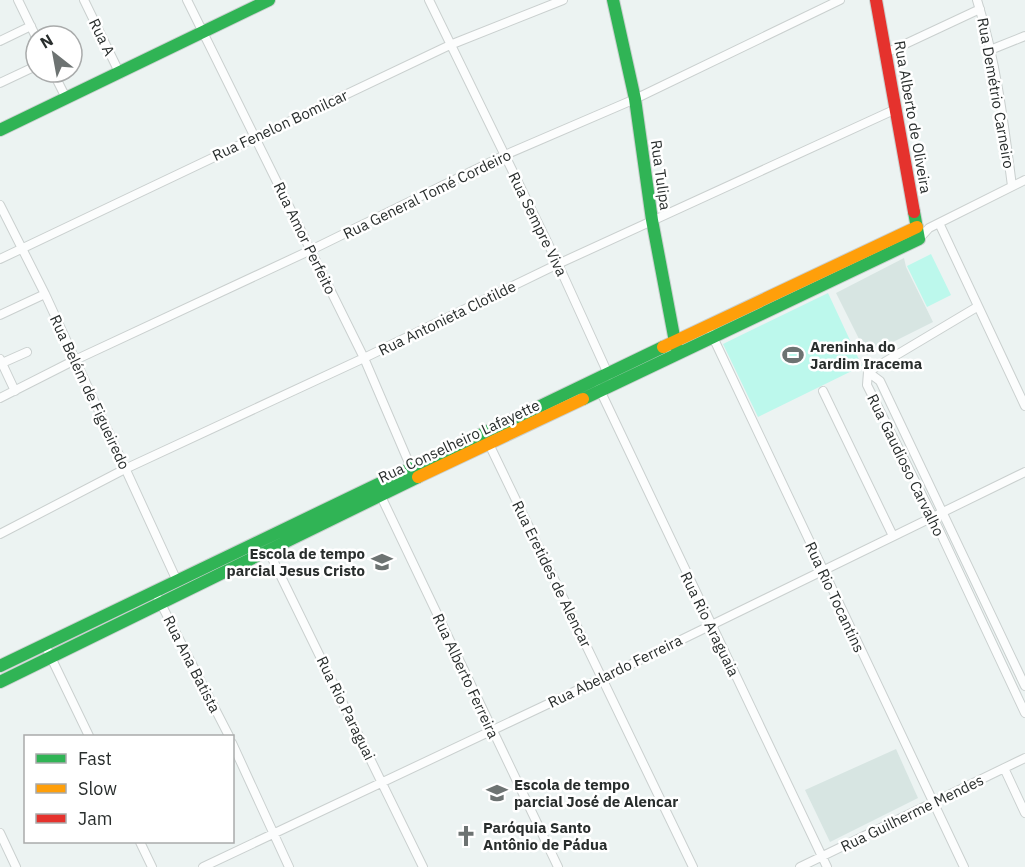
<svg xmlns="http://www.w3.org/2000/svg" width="1025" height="867" font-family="'IBM Plex Sans',sans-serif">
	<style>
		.built { fill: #d7e5e2 }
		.green { fill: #bcf8ec }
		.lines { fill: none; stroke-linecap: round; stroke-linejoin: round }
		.street-casing { stroke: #cad0cf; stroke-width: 10 }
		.fast-casing { stroke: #cad0cf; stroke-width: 14 }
		.slow-casing { stroke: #cad0cf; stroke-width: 14 }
		.jam-casing { stroke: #cad0cf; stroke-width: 14 }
		.street { stroke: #fcfdfd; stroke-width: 8 }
		.fast { stroke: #30b455; stroke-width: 12 }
		.slow { stroke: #ff9f0a; stroke-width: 12 }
		.jam { stroke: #e5322d; stroke-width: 12 }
		.labels { text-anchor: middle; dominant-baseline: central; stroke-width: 5; stroke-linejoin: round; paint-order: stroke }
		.street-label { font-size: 15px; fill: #292e2d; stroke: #fff }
		.poi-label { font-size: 15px; font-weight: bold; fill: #292e2d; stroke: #fff; text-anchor: start }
	</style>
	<rect width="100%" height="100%" fill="#ecf3f2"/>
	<!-- built -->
	<path class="built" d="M904,258L906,267L933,322L867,355L836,293Z
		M896,749L918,798L830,842L805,790Z"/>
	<!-- green -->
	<path class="green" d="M931,254L951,295L927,307L907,266Z
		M828,293L862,366L758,417L723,344Z"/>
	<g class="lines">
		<defs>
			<path id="street" d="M18,0L36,37
				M84,0L120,74
				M187,0L364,358L412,470
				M429,0L558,264L609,376
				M977,0C996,60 1004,124 1012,186
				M0,41L31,26
				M990,50L1025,36
				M886,53L980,9
				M53,72L66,98
				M0,83L36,66
				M0,205L45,294L177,581
				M939,223L1025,406
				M919,239L929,228L1025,180
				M0,259L450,45L563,0
				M0,315L45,294
				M711,333L964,867
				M0,359L15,391
				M0,364L27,352
				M868,372L867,385L933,517L1025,713
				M868,372L880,381L1025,686
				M868,372L977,307
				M599,388L827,867
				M823,391L893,536
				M0,398L75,360L311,250L505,155L635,99L840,0
				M489,444L693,867
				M378,490L558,867
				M0,534L125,469L364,358L558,264L896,109
				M268,550L423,867
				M158,598L229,736
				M45,645L89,736
				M232,743L289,867
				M1004,768L1025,813
				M0,833L16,867
				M140,842L152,867
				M203,867L603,678L1025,472
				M800,867L1025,758"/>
			<path id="fast" d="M613,0L635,99L652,220L676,347
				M0,130L269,0
				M583,399L919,239L914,212
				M0,666L663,347
				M0,682L418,477"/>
			<path id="slow" d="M663,347L917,227
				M418,477L583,399"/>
			<path id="jam" d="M876,0L914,212"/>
		</defs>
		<!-- street casing -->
		<use href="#street" class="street-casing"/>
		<!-- fast casing -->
		<use href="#fast" class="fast-casing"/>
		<!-- slow casing -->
		<use href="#slow" class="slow-casing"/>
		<!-- jam casing -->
		<use href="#jam" class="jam-casing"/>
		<!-- street -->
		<use href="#street" class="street"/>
		<!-- fast -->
		<use href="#fast" class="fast"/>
		<!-- slow -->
		<use href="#slow" class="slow"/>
		<!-- jam -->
		<use href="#jam" class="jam"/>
	</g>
	<!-- icons -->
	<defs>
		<symbol id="stadium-bare" viewBox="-9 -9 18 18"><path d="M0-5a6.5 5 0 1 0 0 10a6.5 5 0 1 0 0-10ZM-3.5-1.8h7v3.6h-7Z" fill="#6d7372" stroke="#fff" stroke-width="2.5" paint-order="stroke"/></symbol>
		<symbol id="school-bare" viewBox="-9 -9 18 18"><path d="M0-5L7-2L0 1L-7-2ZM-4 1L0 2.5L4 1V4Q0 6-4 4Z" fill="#6d7372" stroke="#fff" stroke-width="2.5" paint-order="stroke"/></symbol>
		<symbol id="church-bare" viewBox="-9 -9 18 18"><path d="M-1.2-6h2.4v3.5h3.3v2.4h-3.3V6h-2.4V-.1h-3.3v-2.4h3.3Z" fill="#6d7372" stroke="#fff" stroke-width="2.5" paint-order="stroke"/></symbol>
	</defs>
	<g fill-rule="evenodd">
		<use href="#stadium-bare" x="778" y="340" width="30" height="30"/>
		<use href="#school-bare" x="367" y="547" width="30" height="30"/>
		<use href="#school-bare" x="482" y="778" width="30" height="30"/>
		<use href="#church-bare" x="451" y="821" width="30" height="30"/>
	</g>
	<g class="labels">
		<!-- street labels -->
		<g class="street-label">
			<text transform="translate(102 37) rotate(64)">Rua A</text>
			<text transform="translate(996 93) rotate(80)">Rua Demétrio Carneiro</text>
			<text transform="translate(913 117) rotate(80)">Rua Alberto de Oliveira</text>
			<text transform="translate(280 125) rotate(-25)">Rua Fenelon Bomilcar</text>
			<text transform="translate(661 175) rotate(82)">Rua Tulipa</text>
			<text transform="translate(427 194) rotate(-26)">Rua General Tomé Cordeiro</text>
			<text transform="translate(538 224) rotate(64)">Rua Sempre Viva</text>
			<text transform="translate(305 238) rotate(64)">Rua Amor Perfeito</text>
			<text transform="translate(447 318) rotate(-26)">Rua Antonieta Clotilde</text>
			<text transform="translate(90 392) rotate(65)">Rua Belém de Figueiredo</text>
			<text transform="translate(459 441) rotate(-25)">Rua Conselheiro Lafayette</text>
			<text transform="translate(906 465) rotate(64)">Rua Gaudioso Carvalho</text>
			<text transform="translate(552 574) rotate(64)">Rua Eretides de Alencar</text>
			<text transform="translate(835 597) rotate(65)">Rua Rio Tocantins</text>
			<text transform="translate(710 624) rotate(64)">Rua Rio Araguaia</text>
			<text transform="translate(192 664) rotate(63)">Rua Ana Batista</text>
			<text transform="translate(615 671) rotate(-26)">Rua Abelardo Ferreira</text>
			<text transform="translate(466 676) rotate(65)">Rua Alberto Ferreira</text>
			<text transform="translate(346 708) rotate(64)">Rua Rio Paraguai</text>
			<text transform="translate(912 813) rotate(-26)">Rua Guilherme Mendes</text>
		</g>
		<!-- poi labels -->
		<g class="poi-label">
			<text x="810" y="346">Areninha do<tspan x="810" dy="17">Jardim Iracema</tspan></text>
			<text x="365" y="553" text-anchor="end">Escola de tempo<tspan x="365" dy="17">parcial Jesus Cristo</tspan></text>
			<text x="514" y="784">Escola de tempo<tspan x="514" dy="17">parcial José de Alencar</tspan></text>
			<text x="483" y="827">Paróquia Santo<tspan x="483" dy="17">Antônio de Pádua</tspan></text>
		</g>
	</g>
	<!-- legend -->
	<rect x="24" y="735" width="210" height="108" fill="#ffffff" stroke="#a9abab" stroke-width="1.5"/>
	<rect x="36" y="754" width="30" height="9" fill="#30b455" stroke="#a9abab" stroke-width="1.5"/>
	<text x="78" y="765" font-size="18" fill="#292e2d">Fast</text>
	<rect x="36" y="784" width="30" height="9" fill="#ff9f0a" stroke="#a9abab" stroke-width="1.5"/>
	<text x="78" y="795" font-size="18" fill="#292e2d">Slow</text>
	<rect x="36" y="814" width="30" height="9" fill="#e5322d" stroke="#a9abab" stroke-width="1.5"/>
	<text x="78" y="825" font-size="18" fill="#292e2d">Jam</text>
	<!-- north arrow -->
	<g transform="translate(54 54) rotate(329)"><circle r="28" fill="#ffffff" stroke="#a9abab" stroke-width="1.5"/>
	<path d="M0-4.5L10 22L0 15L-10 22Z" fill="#6d7372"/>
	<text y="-9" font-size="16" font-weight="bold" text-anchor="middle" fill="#292e2d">N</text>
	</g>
</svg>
